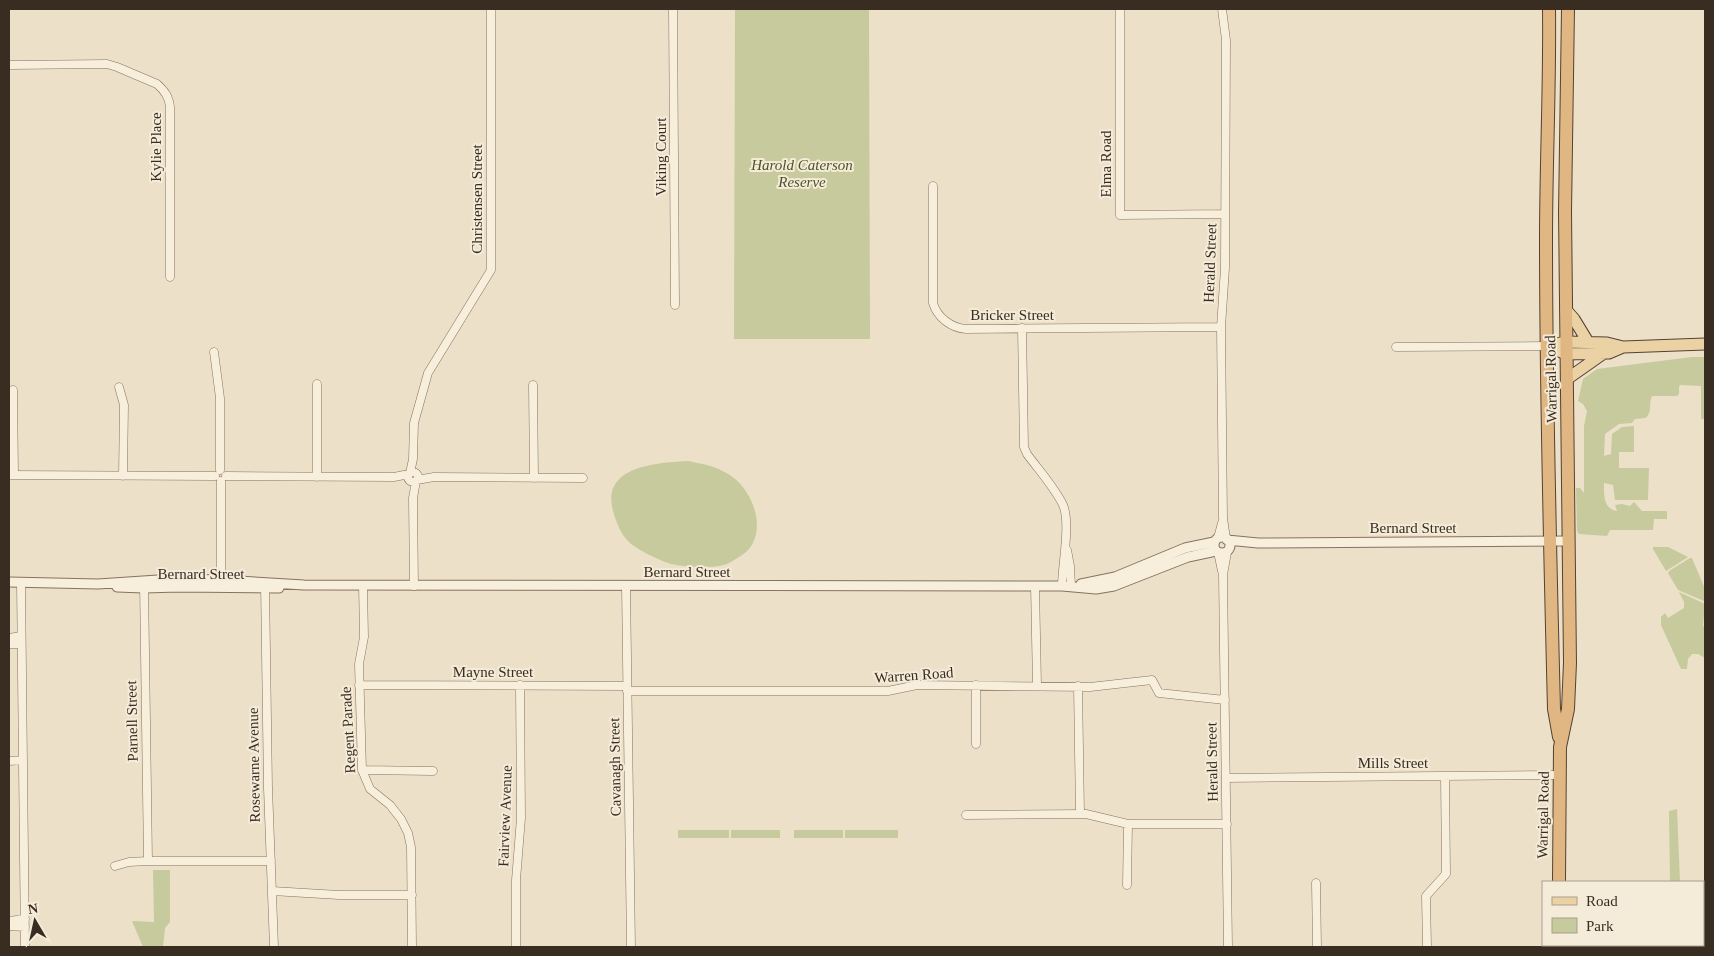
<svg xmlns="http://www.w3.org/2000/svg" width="1714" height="956" font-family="'Times New Roman',serif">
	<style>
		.green { fill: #c6ca9d }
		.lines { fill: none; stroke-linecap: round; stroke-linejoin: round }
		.minor-casing { stroke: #87725f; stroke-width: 9 }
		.tertiary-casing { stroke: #87725f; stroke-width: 11 }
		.primary-casing { stroke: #554132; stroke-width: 13 }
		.trunk-casing { stroke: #554132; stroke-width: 14 }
		.minor { stroke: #f7eedc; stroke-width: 8 }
		.tertiary { stroke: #f7eedc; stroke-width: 9 }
		.primary { stroke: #ebd2a4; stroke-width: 11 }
		.trunk { stroke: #e0b782; stroke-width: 12 }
		.labels { text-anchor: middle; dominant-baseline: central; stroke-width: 4; stroke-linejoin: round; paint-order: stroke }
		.street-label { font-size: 15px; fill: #392c21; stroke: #f4ebd8 }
		.park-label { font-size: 15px; font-style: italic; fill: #4b5429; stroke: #f4ebd8 }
	</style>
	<rect width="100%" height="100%" fill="#ece0c9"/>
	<!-- green -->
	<path class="green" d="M735,9H869L870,339H734Z
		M1692,357H1705V419H1701V386L1680,385L1679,387V394L1677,396H1652C1648,404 1653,410 1646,418L1635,419L1632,423L1619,424L1605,434L1604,456L1611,454L1612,434L1622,427L1634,426V452H1619V468H1649L1648,500H1615L1613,485L1604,483C1604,494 1603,509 1617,511L1615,505L1622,504L1630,506L1634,502L1642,511H1667V519H1654L1653,530H1610L1607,536L1579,534L1577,531L1576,488H1580L1584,493V426L1587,411L1583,404L1578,401L1583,379L1597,369Z
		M688,461C704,464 720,467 734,478C753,493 766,528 749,549C745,554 737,558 731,562C718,570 686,567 671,564C661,561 635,549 628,541C620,533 616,521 613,511C601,465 658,463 688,461Z
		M1653,547H1668L1688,557L1666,571L1653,549Z
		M1692,558L1705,589L1704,601L1678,590L1668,573L1669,571L1690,558Z
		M1679,592L1705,604L1703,626L1705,627V658L1698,654H1692L1688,659L1687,669H1681L1661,625V617L1665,613L1668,618L1684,608V602Z
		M1677,809L1680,882H1670L1669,811Z
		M678,830H729V838H678Z
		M731,830H780V838H731Z
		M794,830H843V838H794Z
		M845,830H898V838H845Z
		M153,870H170V922L165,928L163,947H143L132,921L154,922Z"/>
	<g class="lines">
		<defs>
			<path id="minor" d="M673,9L675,305
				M1120,9V215L1225,214
				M1222,9L1226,40L1225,268L1221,327L1223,518L1226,539
				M9,65L107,64L117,67L157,84C165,91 169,97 170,107V277
				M933,186V303C937,317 951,328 966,329L1221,327
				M1022,328L1024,447L1027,454C1038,469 1055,488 1063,505C1071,523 1062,566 1062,586
				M1396,347L1547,346
				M214,352L220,398V470
				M317,384V477
				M533,385L534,478
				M119,387L124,405L123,476
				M13,390L14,475
				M408 477a5 5 0 1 1 10 0a5 5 0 1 1-10 0Z
				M410,473L413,459L414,423L428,373L491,270V9
				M9,475L215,476
				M226,476L394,477L409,474
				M417,480L434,477L583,478
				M221,481V585
				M1218,538L1222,523
				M1067,550L1070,566L1071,586
				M1218,552L1222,571
				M1227,552L1223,575L1228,947
				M21,582L25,947
				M144,583L148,861
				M265,584L268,788L274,947
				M363,585L364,637L359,664L362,770L370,789L390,805L401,819L408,833L411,847L412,947
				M414,586L413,498L416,481
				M626,586L631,947
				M1035,586L1037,685
				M9,638L21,636
				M9,644H21
				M359,685L627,686
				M976,685V744
				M1078,686L1080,814
				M627,691H888L917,685L1090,687L1152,680L1159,693L1225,700
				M9,761L23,760
				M362,770L433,771
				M1226,778L1559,775
				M966,815L1086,814L1128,824H1227
				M115,866L129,862L148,861H271
				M1316,883L1317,947
				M1127,885L1128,824
				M272,891L339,895H412
				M9,921L25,919
				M9,926L25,927
				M516,947V880L521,818L520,685
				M1427,947L1426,896L1446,874L1445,776"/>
			<path id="tertiary" d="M1214 545a8 8 0 1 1 16 0a8 8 0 1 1-16 0Z
				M1227,540L1258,543L1568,541
				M9,582L98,584L173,579L221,580L304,585L1062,586L1096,589L1114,586L1188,557L1216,551
				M1081,584L1115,577L1185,548L1214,542
				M117,587L144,588L179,587L279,588"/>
			<path id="primary" d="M1566,310L1574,319L1588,342
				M1547,346L1566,342L1607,343L1623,347L1705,344
				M1559,351L1566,354L1609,353L1623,347
				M1567,379L1604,353"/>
			<path id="trunk" d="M1549,9C1550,86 1546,163 1546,240C1546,396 1550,552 1554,709L1559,737
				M1559,882L1560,747L1568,709L1570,663L1565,212L1568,9
				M1560,945V947"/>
		</defs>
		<!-- minor casing -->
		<use href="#minor" class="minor-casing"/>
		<!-- tertiary casing -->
		<use href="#tertiary" class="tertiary-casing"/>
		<!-- primary casing -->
		<use href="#primary" class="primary-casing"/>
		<!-- trunk casing -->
		<use href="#trunk" class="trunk-casing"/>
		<!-- minor -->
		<use href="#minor" class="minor"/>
		<!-- tertiary -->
		<use href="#tertiary" class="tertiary"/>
		<!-- primary -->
		<use href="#primary" class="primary"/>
		<!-- trunk -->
		<use href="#trunk" class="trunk"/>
	</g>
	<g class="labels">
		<!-- street labels -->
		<g class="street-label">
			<text transform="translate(156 147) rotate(-90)">Kylie Place</text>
			<text transform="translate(661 157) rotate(-90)">Viking Court</text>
			<text transform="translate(1106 164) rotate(-90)">Elma Road</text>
			<text transform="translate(477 199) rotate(-90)">Christensen Street</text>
			<text transform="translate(1210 263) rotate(-88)">Herald Street</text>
			<text x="1012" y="315">Bricker Street</text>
			<text transform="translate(1551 379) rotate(-91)">Warrigal Road</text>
			<text x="1413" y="528">Bernard Street</text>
			<text x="687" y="572">Bernard Street</text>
			<text x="201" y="574">Bernard Street</text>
			<text x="493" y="672">Mayne Street</text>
			<text transform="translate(914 675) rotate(-4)">Warren Road</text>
			<text transform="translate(132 721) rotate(-91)">Parnell Street</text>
			<text transform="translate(348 730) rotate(-93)">Regent Parade</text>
			<text transform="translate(1212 762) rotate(-91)">Herald Street</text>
			<text x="1393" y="763">Mills Street</text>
			<text transform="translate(254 765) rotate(-91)">Rosewarne Avenue</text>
			<text transform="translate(615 767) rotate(-91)">Cavanagh Street</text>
			<text transform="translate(1543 815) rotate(-89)">Warrigal Road</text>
			<text transform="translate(505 816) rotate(-88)">Fairview Avenue</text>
		</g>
		<!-- park labels -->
		<g class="park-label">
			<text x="802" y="165">Harold Caterson<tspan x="802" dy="17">Reserve</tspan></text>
		</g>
	</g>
	<!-- border -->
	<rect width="1714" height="956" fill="none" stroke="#392c21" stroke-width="20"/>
	<!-- legend -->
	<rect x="1542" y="881" width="162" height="65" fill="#f4ebd8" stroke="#a99f8f"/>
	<rect x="1552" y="897" width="25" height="8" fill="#ebd2a4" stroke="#a99f8f"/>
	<text x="1586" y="906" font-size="15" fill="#392c21">Road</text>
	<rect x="1552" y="918" width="25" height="15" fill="#c6ca9d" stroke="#a99f8f"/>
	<text x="1586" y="931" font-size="15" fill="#392c21">Park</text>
	<!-- north arrow -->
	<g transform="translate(35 921) rotate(351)" stroke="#f4ebd8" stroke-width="4" paint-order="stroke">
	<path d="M0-4L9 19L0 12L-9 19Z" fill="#392c21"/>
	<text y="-8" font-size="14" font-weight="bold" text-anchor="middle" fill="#392c21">N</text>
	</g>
</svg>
